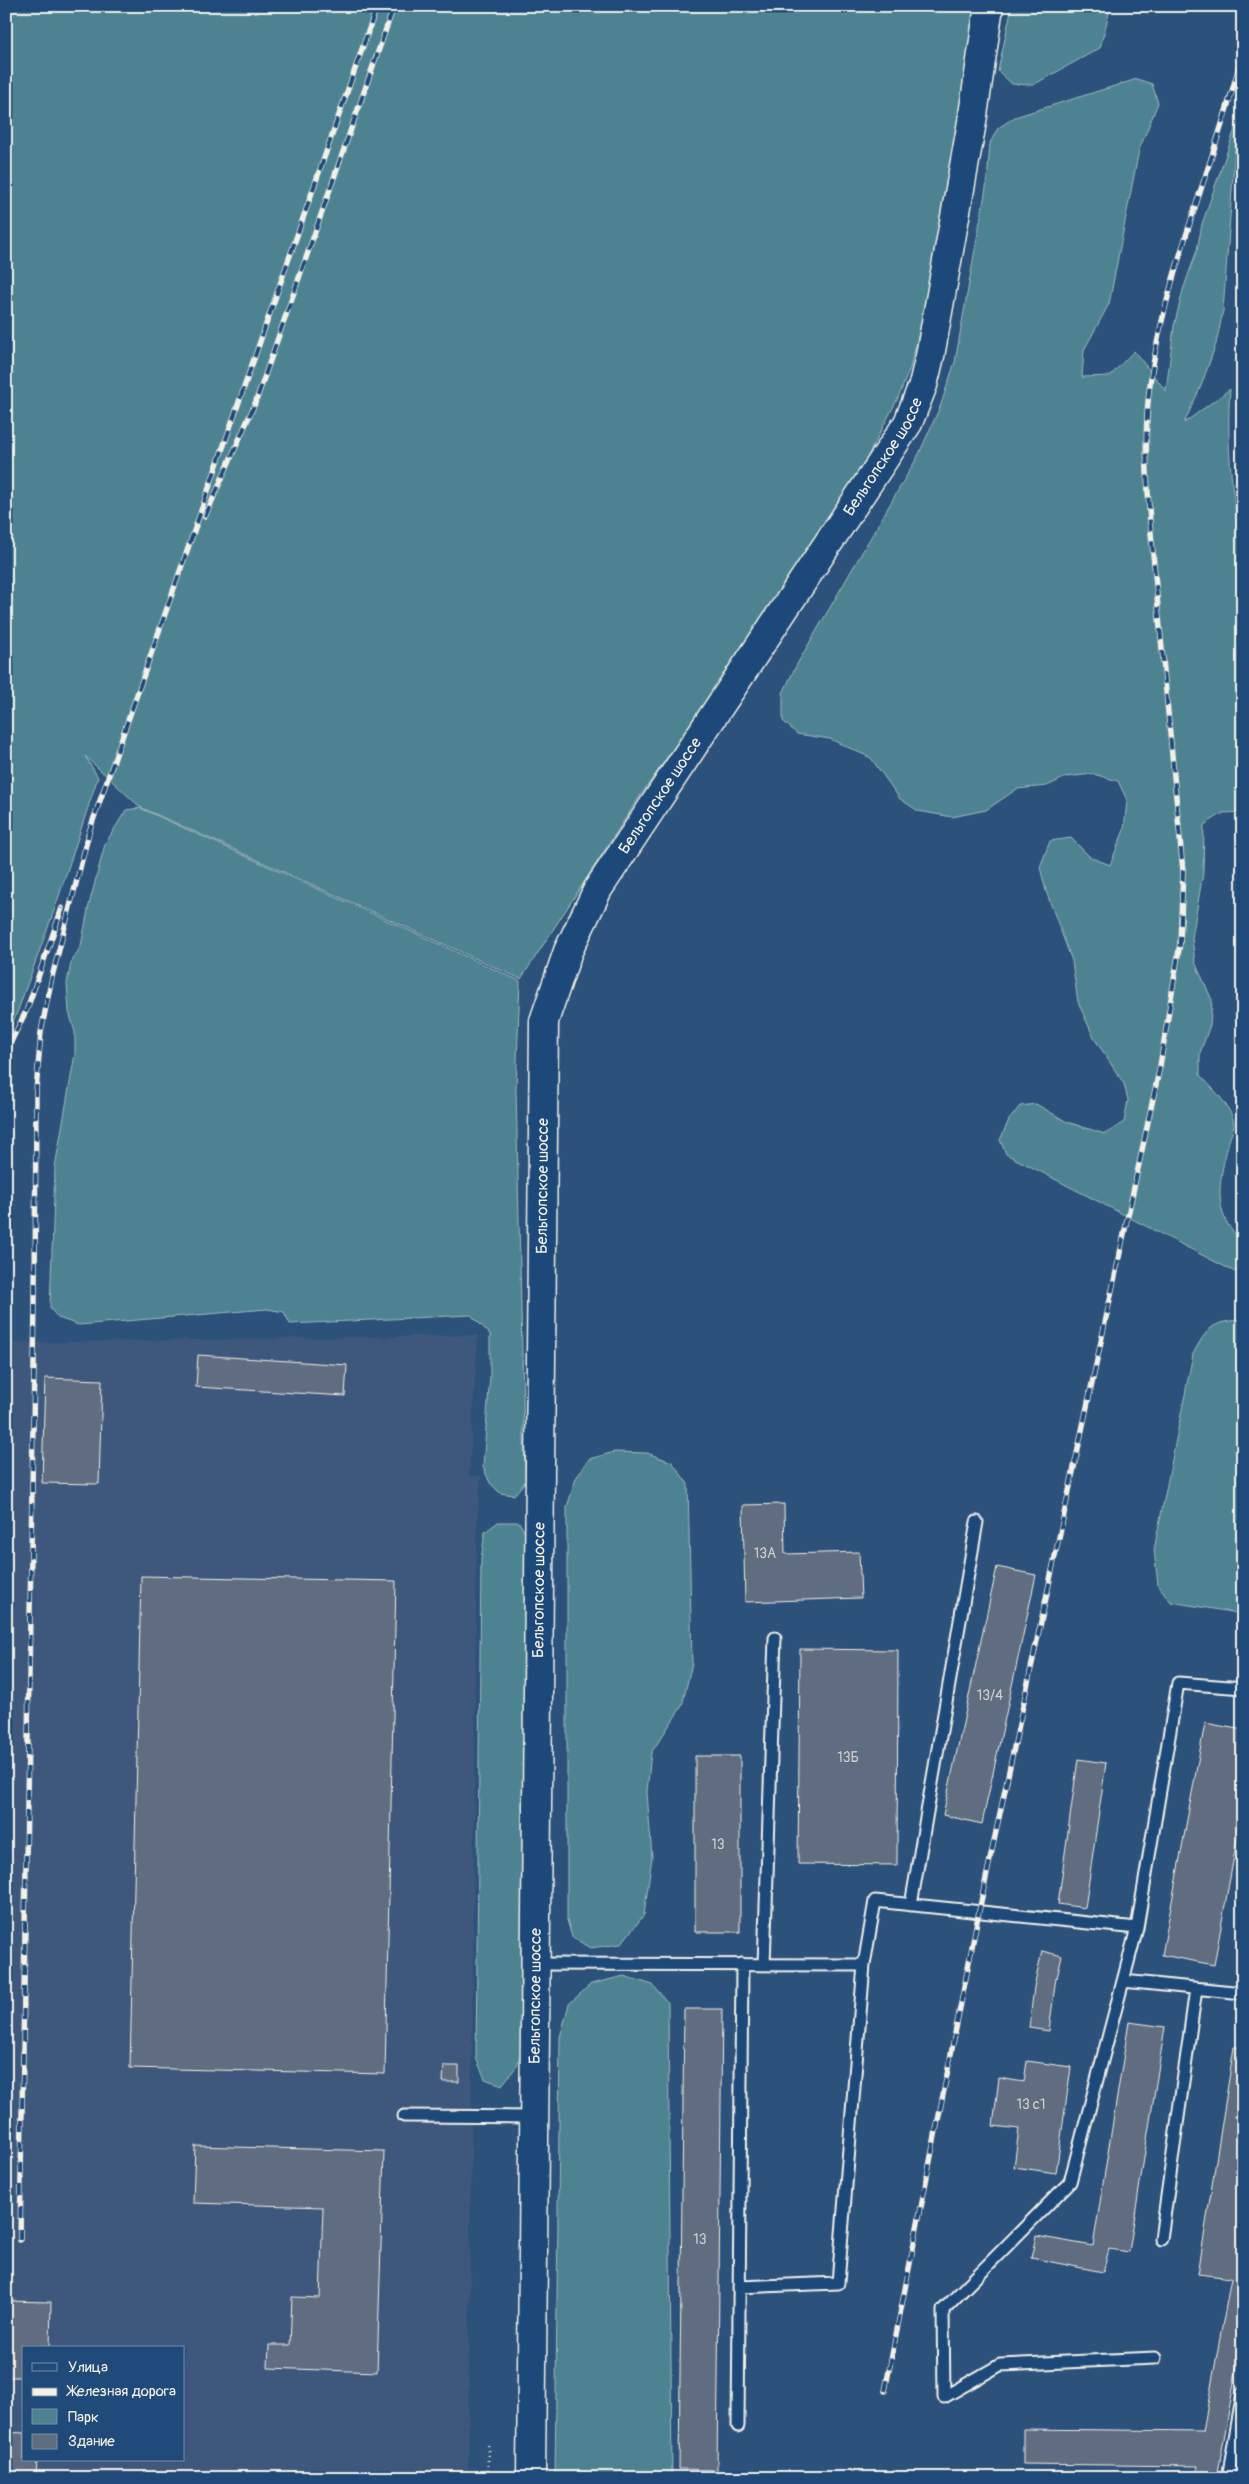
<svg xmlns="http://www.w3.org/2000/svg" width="1249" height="2484" font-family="Pangolin,sans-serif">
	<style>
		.built { fill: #3c597c; fill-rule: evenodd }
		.green { fill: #4d8391; stroke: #a0babc }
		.building { fill: #606d80; stroke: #f4f1e8 }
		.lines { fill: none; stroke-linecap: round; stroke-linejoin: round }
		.lane-casing { stroke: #f4f1e8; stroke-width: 15 }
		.secondary-casing { stroke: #f4f1e8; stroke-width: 31 }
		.path { stroke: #f4f1e8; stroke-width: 3; stroke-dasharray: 1 4; stroke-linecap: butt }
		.lane { stroke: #1f4a7a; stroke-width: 11 }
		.secondary { stroke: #1f4a7a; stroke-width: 28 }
		.rail-casing { stroke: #f4f1e8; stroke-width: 5.5 }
		.rail { stroke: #1f4a7a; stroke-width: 4; stroke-dasharray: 11; stroke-linecap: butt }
		.labels { text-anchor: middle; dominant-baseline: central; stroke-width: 4; stroke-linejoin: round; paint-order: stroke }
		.number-label { font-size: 14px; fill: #cfd0ce }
		.street-label { font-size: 16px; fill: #f4f1e8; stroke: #1f4a7a }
	</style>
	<rect width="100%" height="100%" fill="#2c517b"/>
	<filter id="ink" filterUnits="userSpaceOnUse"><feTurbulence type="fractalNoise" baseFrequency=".02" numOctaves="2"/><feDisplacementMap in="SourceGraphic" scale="10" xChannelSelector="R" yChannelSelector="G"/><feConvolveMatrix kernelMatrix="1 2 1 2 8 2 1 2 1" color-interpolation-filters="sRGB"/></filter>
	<g filter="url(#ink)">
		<!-- built -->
		<path class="built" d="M478,1335L469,1476H481L477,1522L468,2478H6V1343ZM24,2348H184V2460H24Z"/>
		<!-- green -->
		<path class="green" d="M6,6H980L940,251L910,368L898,398L844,502L825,532L638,799L521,979L140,807L85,756L98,777L56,905L17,1013L6,1036Z
			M1012,6H1111L1100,48L1033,85L1012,84L998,71Z
			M1137,79L1152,84L1158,103L1139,150L1109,304L1084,350L1082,377L1110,376L1134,351L1166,391L1174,326L1183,290L1197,250L1202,224L1237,123L1223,311L1216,344L1201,386L1184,423L1230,389C1226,443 1232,500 1243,553V812L1223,813L1204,825L1203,873L1192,938L1195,962L1212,1000L1210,1025L1200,1053V1075C1211,1087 1231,1106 1234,1123C1234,1129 1229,1139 1228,1145C1219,1180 1211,1217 1243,1241V1270L1235,1272L1006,1154L1000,1140L1009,1120L1020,1106L1036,1104L1067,1122L1105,1134L1124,1122L1128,1100L1124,1084L1094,1038L1078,1002L1072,961L1046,891L1040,867L1050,841L1071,838L1090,857L1110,865L1124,830L1127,800L1118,781L1093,774L1066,777L1047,786L1017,789L986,810L952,817L918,811L900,799L871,758L830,739L797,734L783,721V693L796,666L918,456L940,407L955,362L987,182L990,143L998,128L1015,117Z
			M140,808L520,981L516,1089L525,1482L514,1495L500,1493L490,1483L483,1467L490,1376V1334L471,1315L290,1324L284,1312L267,1309L79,1325L58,1318L50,1308L55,1167L75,1054V1032L69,1012L67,983L71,963L81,946L89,905L105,844L126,810Z
			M1243,1320V1614L1171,1602L1158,1585L1154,1550L1193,1354C1207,1328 1212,1321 1243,1320Z
			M614,1452L647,1453L672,1462L688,1484L692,1663L682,1706L651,1753L647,1792L652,1857L644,1915L621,1944L590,1948L572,1937L567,1920V1507L576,1478L589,1459Z
			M498,1522H519L531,1544L524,2041L517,2066L502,2085L485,2079L476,2058L481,1559L485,1532Z
			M624,1976L653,1985L668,2003L672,2478H555L560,2037L569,2004L591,1984Z"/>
		<!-- building -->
		<path class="building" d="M198,1355L347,1365L345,1396L196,1387Z
			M45,1378L102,1380L99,1484L42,1483Z
			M784,1504L785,1554L859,1552L861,1598L745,1602L743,1505Z
			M997,1567L1036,1575L982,1824L943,1815Z
			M141,1576L396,1581L385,2074L130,2068Z
			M800,1649L898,1650L897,1865L798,1864Z
			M1205,1723L1243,1730V1807L1214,1965L1162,1955Z
			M695,1756H740V1932H695Z
			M1078,1759L1106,1763L1085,1908L1058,1904Z
			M1042,1951L1062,1956L1057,1978L1056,1977L1049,2031L1029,2028L1034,1987Z
			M684,2009H722L717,2470L679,2469Z
			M1129,2022L1165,2027L1129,2252L1109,2249L1103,2272L1031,2258L1036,2236L1093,2246Z
			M1234,2047L1243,2048V2332L1217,2478L1196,2477L1198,2466L1023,2464V2429L1203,2431L1231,2278L1198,2274Z
			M1027,2061L1071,2067L1056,2173L1014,2167L1019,2129L993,2126L999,2078L1024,2082Z
			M444,2066H459V2082H443Z
			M195,2146L384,2151L377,2372L268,2368L269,2345H290L292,2297L320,2298L323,2207L193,2203Z
			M6,2301L51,2302L50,2348H24V2377H6Z
			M6,2432L24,2433V2460H37L36,2478H6Z"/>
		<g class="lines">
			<defs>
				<path id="lane" d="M911,1905L977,1522
					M537,1964L864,1965
					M764,1965L775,1638
					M1123,1981L1243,1993
					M404,2116L535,2117
					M1161,2239L1196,1989
					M739,2287L838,2283L864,1965L875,1901L1137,1928
					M1155,2358L1000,2365L944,2397L943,2310L1070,2182L1137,1928L1178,1683L1243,1688
					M738,2426L742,1964
					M1228,2478L1243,2393"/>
				<g id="secondary">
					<path id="s1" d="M531,2478L544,1021L568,951L598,889L908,423L923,385L930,356L972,122L989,6"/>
				</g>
			</defs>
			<!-- lane casing -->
			<use href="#lane" class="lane-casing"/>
			<!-- secondary casing -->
			<use href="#secondary" class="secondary-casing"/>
			<!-- path -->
			<path class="path" d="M488,2445V2478"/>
			<!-- lane -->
			<use href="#lane" class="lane"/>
			<!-- secondary -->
			<use href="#secondary" class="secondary"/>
			<defs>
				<path id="rail" d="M205,517L256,401L394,6
					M88,835L377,6
					M6,1052L27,1009L62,908
					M20,2240L35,1302L36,1091L41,1032L52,977L90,829
					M885,2391L979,1911L1160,1066L1180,943L1183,871L1150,522C1147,479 1144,435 1149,392C1163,277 1215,164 1243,51"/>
			</defs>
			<!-- rail casing -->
			<use href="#rail" class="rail-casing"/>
			<!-- rail -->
			<use href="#rail" class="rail"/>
		</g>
	</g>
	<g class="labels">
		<!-- number labels -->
		<g class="number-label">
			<text x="765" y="1553">13А</text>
			<text x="990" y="1695">13/4</text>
			<text x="848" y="1757">13Б</text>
			<text x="718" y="1844">13</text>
			<text x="1031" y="2104">13 с1</text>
			<text x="700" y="2239">13</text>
		</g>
		<!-- street labels -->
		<g class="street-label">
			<text stroke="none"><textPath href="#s1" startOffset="2118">Бельгопское шоссе</textPath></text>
			<text stroke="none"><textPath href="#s1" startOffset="1712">Бельгопское шоссе</textPath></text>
			<text stroke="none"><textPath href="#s1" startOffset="1292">Бельгопское шоссе</textPath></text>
			<text stroke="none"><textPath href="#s1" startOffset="888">Бельгопское шоссе</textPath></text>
			<text stroke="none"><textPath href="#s1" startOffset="482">Бельгопское шоссе</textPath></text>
		</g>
	</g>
	<!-- margin -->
	<rect width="1249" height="2484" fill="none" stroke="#1f4a7a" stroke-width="25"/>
	<rect x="12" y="12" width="1224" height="2459" fill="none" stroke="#f4f1e8" stroke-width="2" filter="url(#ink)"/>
	<!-- legend -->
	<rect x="22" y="2346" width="162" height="115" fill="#1f4a7a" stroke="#748da6"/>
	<rect x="32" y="2363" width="25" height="8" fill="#1f4a7a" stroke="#748da6"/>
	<text x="68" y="2372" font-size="15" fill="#f4f1e8">Улица</text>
	<rect x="32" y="2388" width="25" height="8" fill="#f4f1e8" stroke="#748da6"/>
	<text x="68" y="2396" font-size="15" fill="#f4f1e8">Железная дорога</text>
	<rect x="32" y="2409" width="25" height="15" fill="#4d8391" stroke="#748da6"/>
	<text x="68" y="2422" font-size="15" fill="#f4f1e8">Парк</text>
	<rect x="32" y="2434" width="25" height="15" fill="#606d80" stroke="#748da6"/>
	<text x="68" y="2446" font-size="15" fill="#f4f1e8">Здание</text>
</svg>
